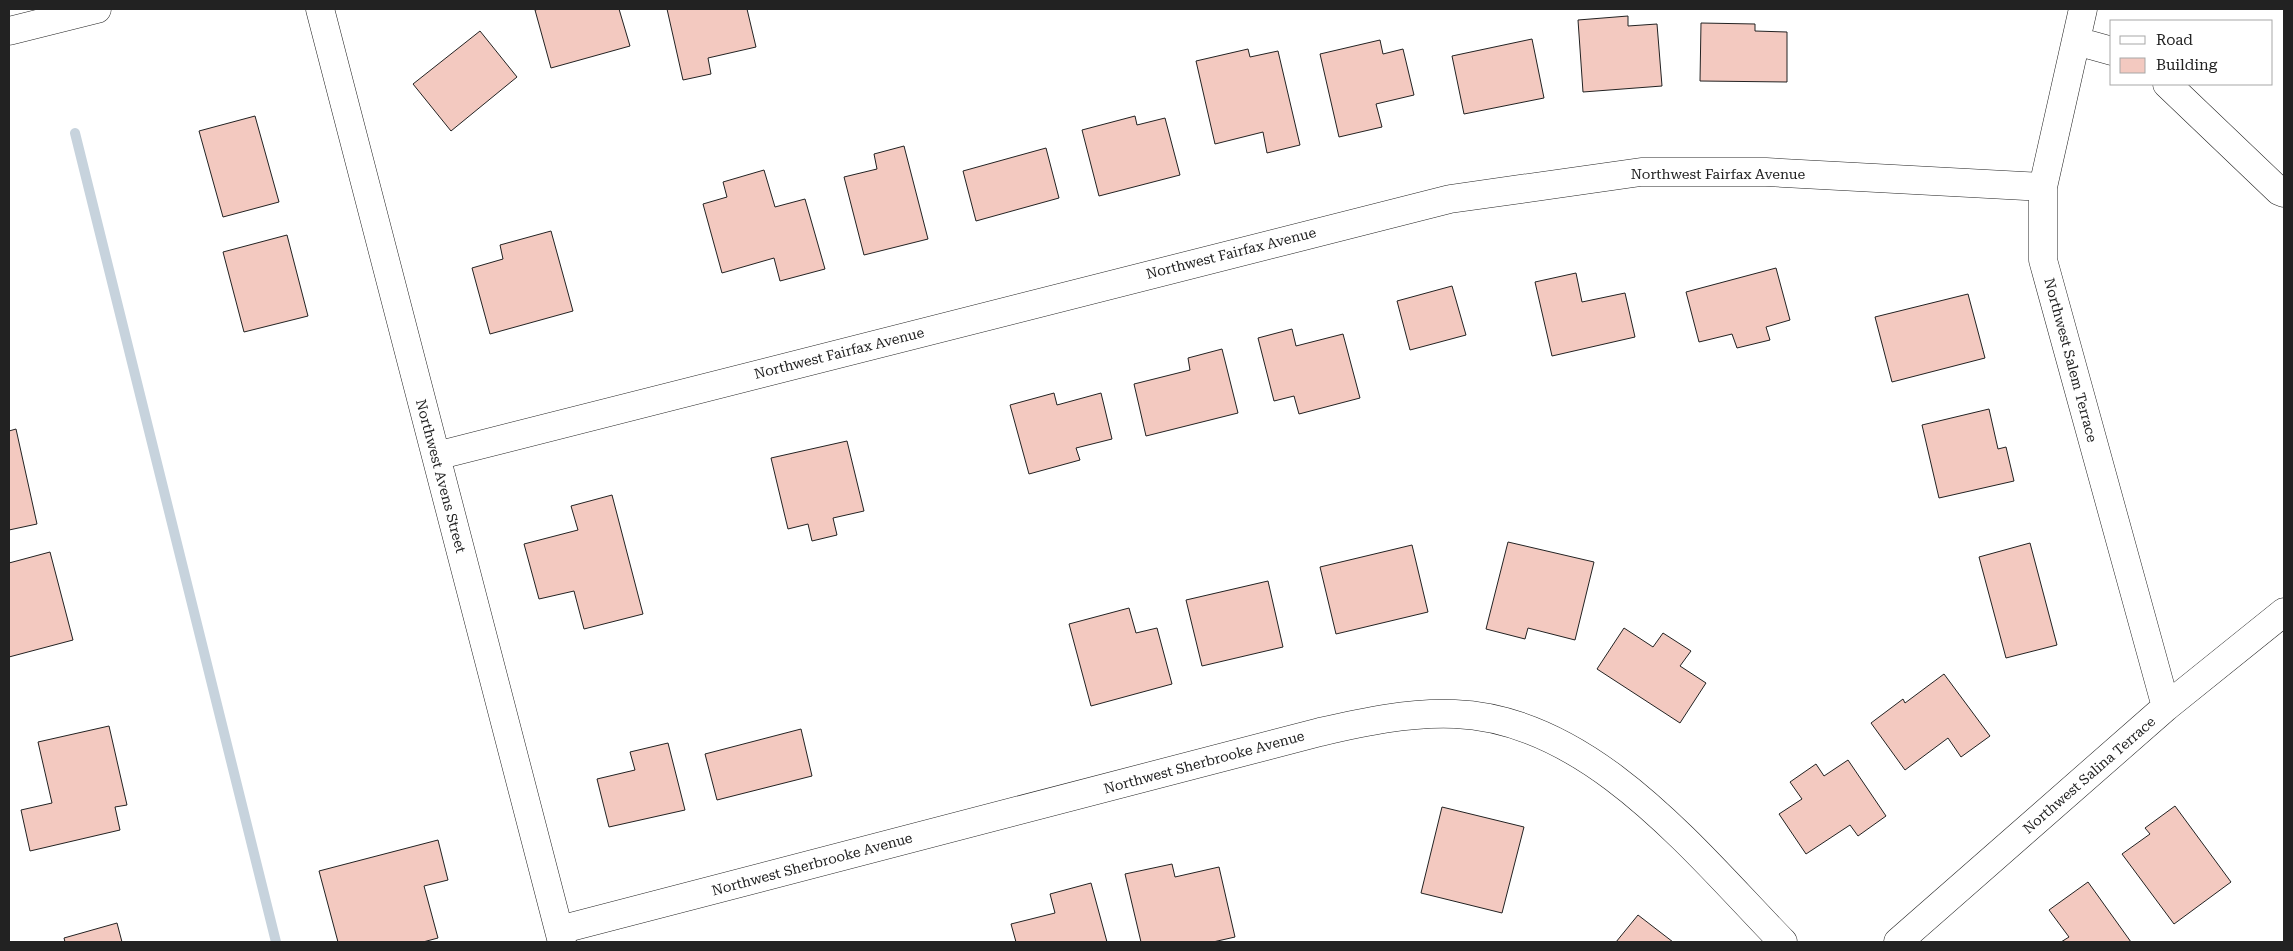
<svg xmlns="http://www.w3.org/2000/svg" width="2293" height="951" font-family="'Roboto Serif',serif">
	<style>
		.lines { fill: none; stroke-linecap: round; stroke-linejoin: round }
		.stream { stroke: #c7d3dd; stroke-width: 10 }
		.building { fill: #f3c9c0; stroke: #222 }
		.minor-casing { stroke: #222; stroke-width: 29 }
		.major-casing { stroke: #222; stroke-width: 29 }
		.minor { stroke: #fff; stroke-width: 28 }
		.major { stroke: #fff; stroke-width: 28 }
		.labels { text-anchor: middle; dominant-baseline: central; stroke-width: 4; stroke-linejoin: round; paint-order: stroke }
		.street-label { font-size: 14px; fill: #222; stroke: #fff }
	</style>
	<rect width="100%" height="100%" fill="#fff"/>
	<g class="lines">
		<!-- stream -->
		<path class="stream" d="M75,133L276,942"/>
	</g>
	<!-- building -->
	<path class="building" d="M539,9H619L630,46L551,68L535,10Z
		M667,9H747L756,47L708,58L711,74L683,80Z
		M1628,16V26L1657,24L1662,86L1583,92L1578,20Z
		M1701,23L1755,24V31L1787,32V82L1700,81Z
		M480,31L517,77L451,131L413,84Z
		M1532,39L1544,98L1464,114L1452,56Z
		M1380,40L1383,54L1403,49L1414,95L1376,104L1382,127L1339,137L1320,54Z
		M1248,49L1250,57L1278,51L1300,145L1267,153L1263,132L1215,144L1196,61Z
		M255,116L279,202L223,217L199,131Z
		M1135,116L1137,125L1165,118L1180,175L1099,196L1082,130Z
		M904,146L928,239L864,255L844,177L877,169L874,154Z
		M1046,148L1059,198L976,221L963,171Z
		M764,170L775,207L805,199L825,269L780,281L774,258L722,273L703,204L727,197L723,182Z
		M551,231L573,311L490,334L472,268L503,259L500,245Z
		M287,235L308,316L244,332L223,252Z
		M1776,268L1790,320L1766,327L1770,340L1737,348L1732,334L1699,342L1686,292Z
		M1576,273L1582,302L1625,293L1635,337L1552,356L1535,282Z
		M1452,286L1466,335L1410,350L1397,301Z
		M1968,294L1985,358L1892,382L1875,317Z
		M1292,329L1296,346L1343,334L1360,398L1299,414L1294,396L1274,401L1258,338Z
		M1222,349L1238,413L1146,436L1134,384L1190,370L1188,358Z
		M1054,393L1057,405L1101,393L1112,439L1076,448L1080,460L1029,474L1010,405Z
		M1989,409L1998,449L2006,447L2014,481L1939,498L1922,425Z
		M16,429L37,524L9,530V431Z
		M847,441L864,511L833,518L837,535L812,541L808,524L788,529L771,458Z
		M612,495L643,614L584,629L574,591L539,599L524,544L578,530L571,506Z
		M1508,542L1594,562L1575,640L1528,628L1525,639L1486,629Z
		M2030,543L2057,645L2006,658L1979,557Z
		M1412,545L1428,612L1336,634L1320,567Z
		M50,552L73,640L9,657V563Z
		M1268,581L1283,647L1202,666L1186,600Z
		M1129,608L1136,633L1157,628L1172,684L1091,706L1069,624Z
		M1624,628L1653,647L1663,633L1691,651L1680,666L1706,683L1680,723L1597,669Z
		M1944,674L1990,736L1961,757L1948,738L1905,770L1871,723L1903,699L1905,703Z
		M109,726L127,805L115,807L120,830L30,851L21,810L52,803L38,742Z
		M801,729L812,776L717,800L705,754Z
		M668,743L685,810L609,827L597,779L635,770L630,752Z
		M1848,760L1886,816L1858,836L1850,825L1806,854L1779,814L1802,799L1790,782L1816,764L1824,776Z
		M2175,806L2231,882L2174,924L2122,854L2150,834L2145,828Z
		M1442,807L1524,827L1502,913L1421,893Z
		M438,840L448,880L424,886L438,938L423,942H338L319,871Z
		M1172,864L1175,877L1219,867L1235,937L1213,942H1141L1125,874Z
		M2088,882L2131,942H2061L2069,937L2049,910Z
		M1091,883L1107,942H1016L1011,924L1055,913L1050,894Z
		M1638,915L1673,942H1616Z
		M117,923L122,942H65L64,938Z"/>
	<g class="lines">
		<defs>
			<path id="minor" d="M320,9L562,942
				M2083,9L2043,187V260L2166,707
				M2076,41L2112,51
				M2167,84L2279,191L2284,193
				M436,456L1450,199L1641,172H1766L2043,187
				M559,930L1320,732C1364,722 1409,712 1455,714C1591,719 1695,852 1783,942
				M1898,942L2166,707L2284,612"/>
			<path id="major" d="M9,31L97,9"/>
		</defs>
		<!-- minor casing -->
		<use href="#minor" class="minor-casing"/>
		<!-- major casing -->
		<use href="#major" class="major-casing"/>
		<!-- minor -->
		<use href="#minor" class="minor"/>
		<!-- major -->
		<use href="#major" class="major"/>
	</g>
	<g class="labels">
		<!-- street labels -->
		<g class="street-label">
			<text x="1718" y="174">Northwest Fairfax Avenue</text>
			<text transform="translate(1231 253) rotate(-14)">Northwest Fairfax Avenue</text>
			<text transform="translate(839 353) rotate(-14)">Northwest Fairfax Avenue</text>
			<text transform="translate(2071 360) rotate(75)">Northwest Salem Terrace</text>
			<text transform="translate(441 476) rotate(75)">Northwest Avens Street</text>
			<text transform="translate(1204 762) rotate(-15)">Northwest Sherbrooke Avenue</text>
			<text transform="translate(2089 775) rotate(-41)">Northwest Salina Terrace</text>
			<text transform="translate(812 864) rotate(-15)">Northwest Sherbrooke Avenue</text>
		</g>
	</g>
	<!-- border -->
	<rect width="2293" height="951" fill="none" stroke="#222222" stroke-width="20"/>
	<!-- legend -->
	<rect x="2110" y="20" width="162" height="65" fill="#ffffff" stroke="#a7a7a7"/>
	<rect x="2120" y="36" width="25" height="8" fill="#ffffff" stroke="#a7a7a7"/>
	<text x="2156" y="45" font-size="15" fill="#222222">Road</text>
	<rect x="2120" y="58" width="25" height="15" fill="#f3c9c0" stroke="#a7a7a7"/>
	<text x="2156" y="70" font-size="15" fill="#222222">Building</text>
</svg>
